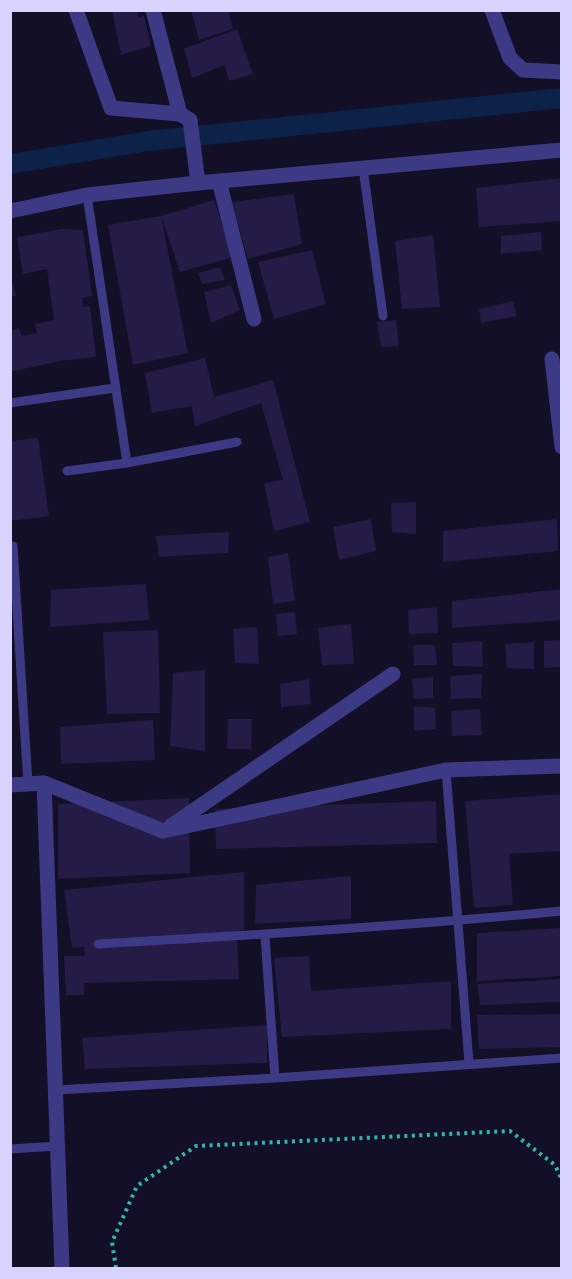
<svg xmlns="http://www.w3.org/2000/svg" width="572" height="1279" font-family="Karla,sans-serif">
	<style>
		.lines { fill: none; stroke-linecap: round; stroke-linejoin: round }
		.canal { stroke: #0c2248; stroke-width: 20 }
		.building { fill: #241b47 }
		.path { stroke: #2fb8b0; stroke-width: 4; stroke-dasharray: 3 4.5; stroke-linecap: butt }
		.service { stroke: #3d3a85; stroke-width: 9 }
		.minor { stroke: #3d3a85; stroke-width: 15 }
		.tertiary { stroke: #3d3a85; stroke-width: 15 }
	</style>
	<rect width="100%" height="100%" fill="#130f26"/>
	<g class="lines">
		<!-- canal -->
		<path class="canal" d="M10,164L148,141L562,98"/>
	</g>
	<!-- building -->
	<path class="building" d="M112,10H138V18L144,16L151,46L121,55Z
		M191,10H228L233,29L199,40Z
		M237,29L253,74L229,81L225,65L192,78L184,49Z
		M562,178V221L479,227L476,188Z
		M294,194L302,244L248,259L232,202Z
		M214,200L233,257L180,272L161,216L188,353L133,365L108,225L161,216Z
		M62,229L83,230L92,296L82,298L84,307L90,306L96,357L60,361L10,372V331L19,328L22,336L37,333L35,324L54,320L47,269L23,274L17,237Z
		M541,232L542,250L501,254V236Z
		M433,235L440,307L402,309L395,241Z
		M312,250L326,304L274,319L258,262Z
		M220,267L225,280L202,284L198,273Z
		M10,274L16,295L10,297Z
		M231,285L240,310L211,323L204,292Z
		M513,301L517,316L481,323L479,309Z
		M396,320L399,346L381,347L377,322Z
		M205,358L214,397L273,380L310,522L274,531L264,483L283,480L261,403L195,426L192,406L152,413L145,373Z
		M38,438L49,516L10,521V441Z
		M416,502V534L392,532L391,503Z
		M371,519L376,551L339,560L333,527Z
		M557,519L558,551L443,562V531Z
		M229,532L228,553L159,557L156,536Z
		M288,553L295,601L273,604L268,557Z
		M146,584L149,620L50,627L51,590Z
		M562,589V620L452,628V601Z
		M437,607L438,633L409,634L408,610Z
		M295,612L297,634L278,636L276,614Z
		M351,624L354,664L322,665L318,628Z
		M257,627L259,664L235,663L233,629Z
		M158,630L160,713L107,714L103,632Z
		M562,640V667L544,668V641Z
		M482,641L483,667L453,666L452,643Z
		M534,642V669L507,668L505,644Z
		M413,645H435L437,665H414Z
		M205,670V751L170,746L173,673Z
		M482,674L481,698L451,699L450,676Z
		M433,677V698L414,699L412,679Z
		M309,679L311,704L281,707L280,684Z
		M414,706L435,708L436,729L414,731Z
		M480,709L482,735L452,736L451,711Z
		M228,719H252L251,749H227Z
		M153,720L155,760L61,764L60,727Z
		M562,794V851L509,854L513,905L474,908L465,801Z
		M189,798L190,873L58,879V804Z
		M436,801L437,843L216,849L215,809Z
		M244,872V930L107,945L237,936L239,979L84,983V995H66L64,956H85L84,947L72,948L64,890Z
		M351,876V919L255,924L256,885Z
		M562,928V976L477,981V933Z
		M309,956L311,991L451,981V1029L282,1037L274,958Z
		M562,979V1002L480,1005L477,984Z
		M562,1014V1047L479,1049L477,1015Z
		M267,1025V1063L85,1069L82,1038Z"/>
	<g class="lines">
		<!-- path -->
		<path class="path" d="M116,1268L112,1242L137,1186L196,1146L510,1131L555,1165L562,1180"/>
		<!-- service -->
		<path class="service" d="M363,168L383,316
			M87,195L127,463
			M10,403L115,388
			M67,471L127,463L237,442
			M13,546L28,784
			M446,770L469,1063
			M265,936L275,1078
			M98,944C253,935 407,926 562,911
			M56,1090L275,1078L562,1058
			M10,1149L58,1146"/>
		<!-- minor -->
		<path class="minor" d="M76,10L111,108L180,114L190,120L198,183
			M153,10L180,114
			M492,10L510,58L523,70L562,72
			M219,181L254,319
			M552,359L562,447
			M44,783L62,1268
			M10,785L44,783L163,831L446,770L562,766
			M171,826L393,674"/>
		<!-- tertiary -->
		<path class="tertiary" d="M10,211L87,195L198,183L562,150"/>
	</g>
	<!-- border -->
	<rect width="572" height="1279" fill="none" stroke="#d9d4ff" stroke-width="24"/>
</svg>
